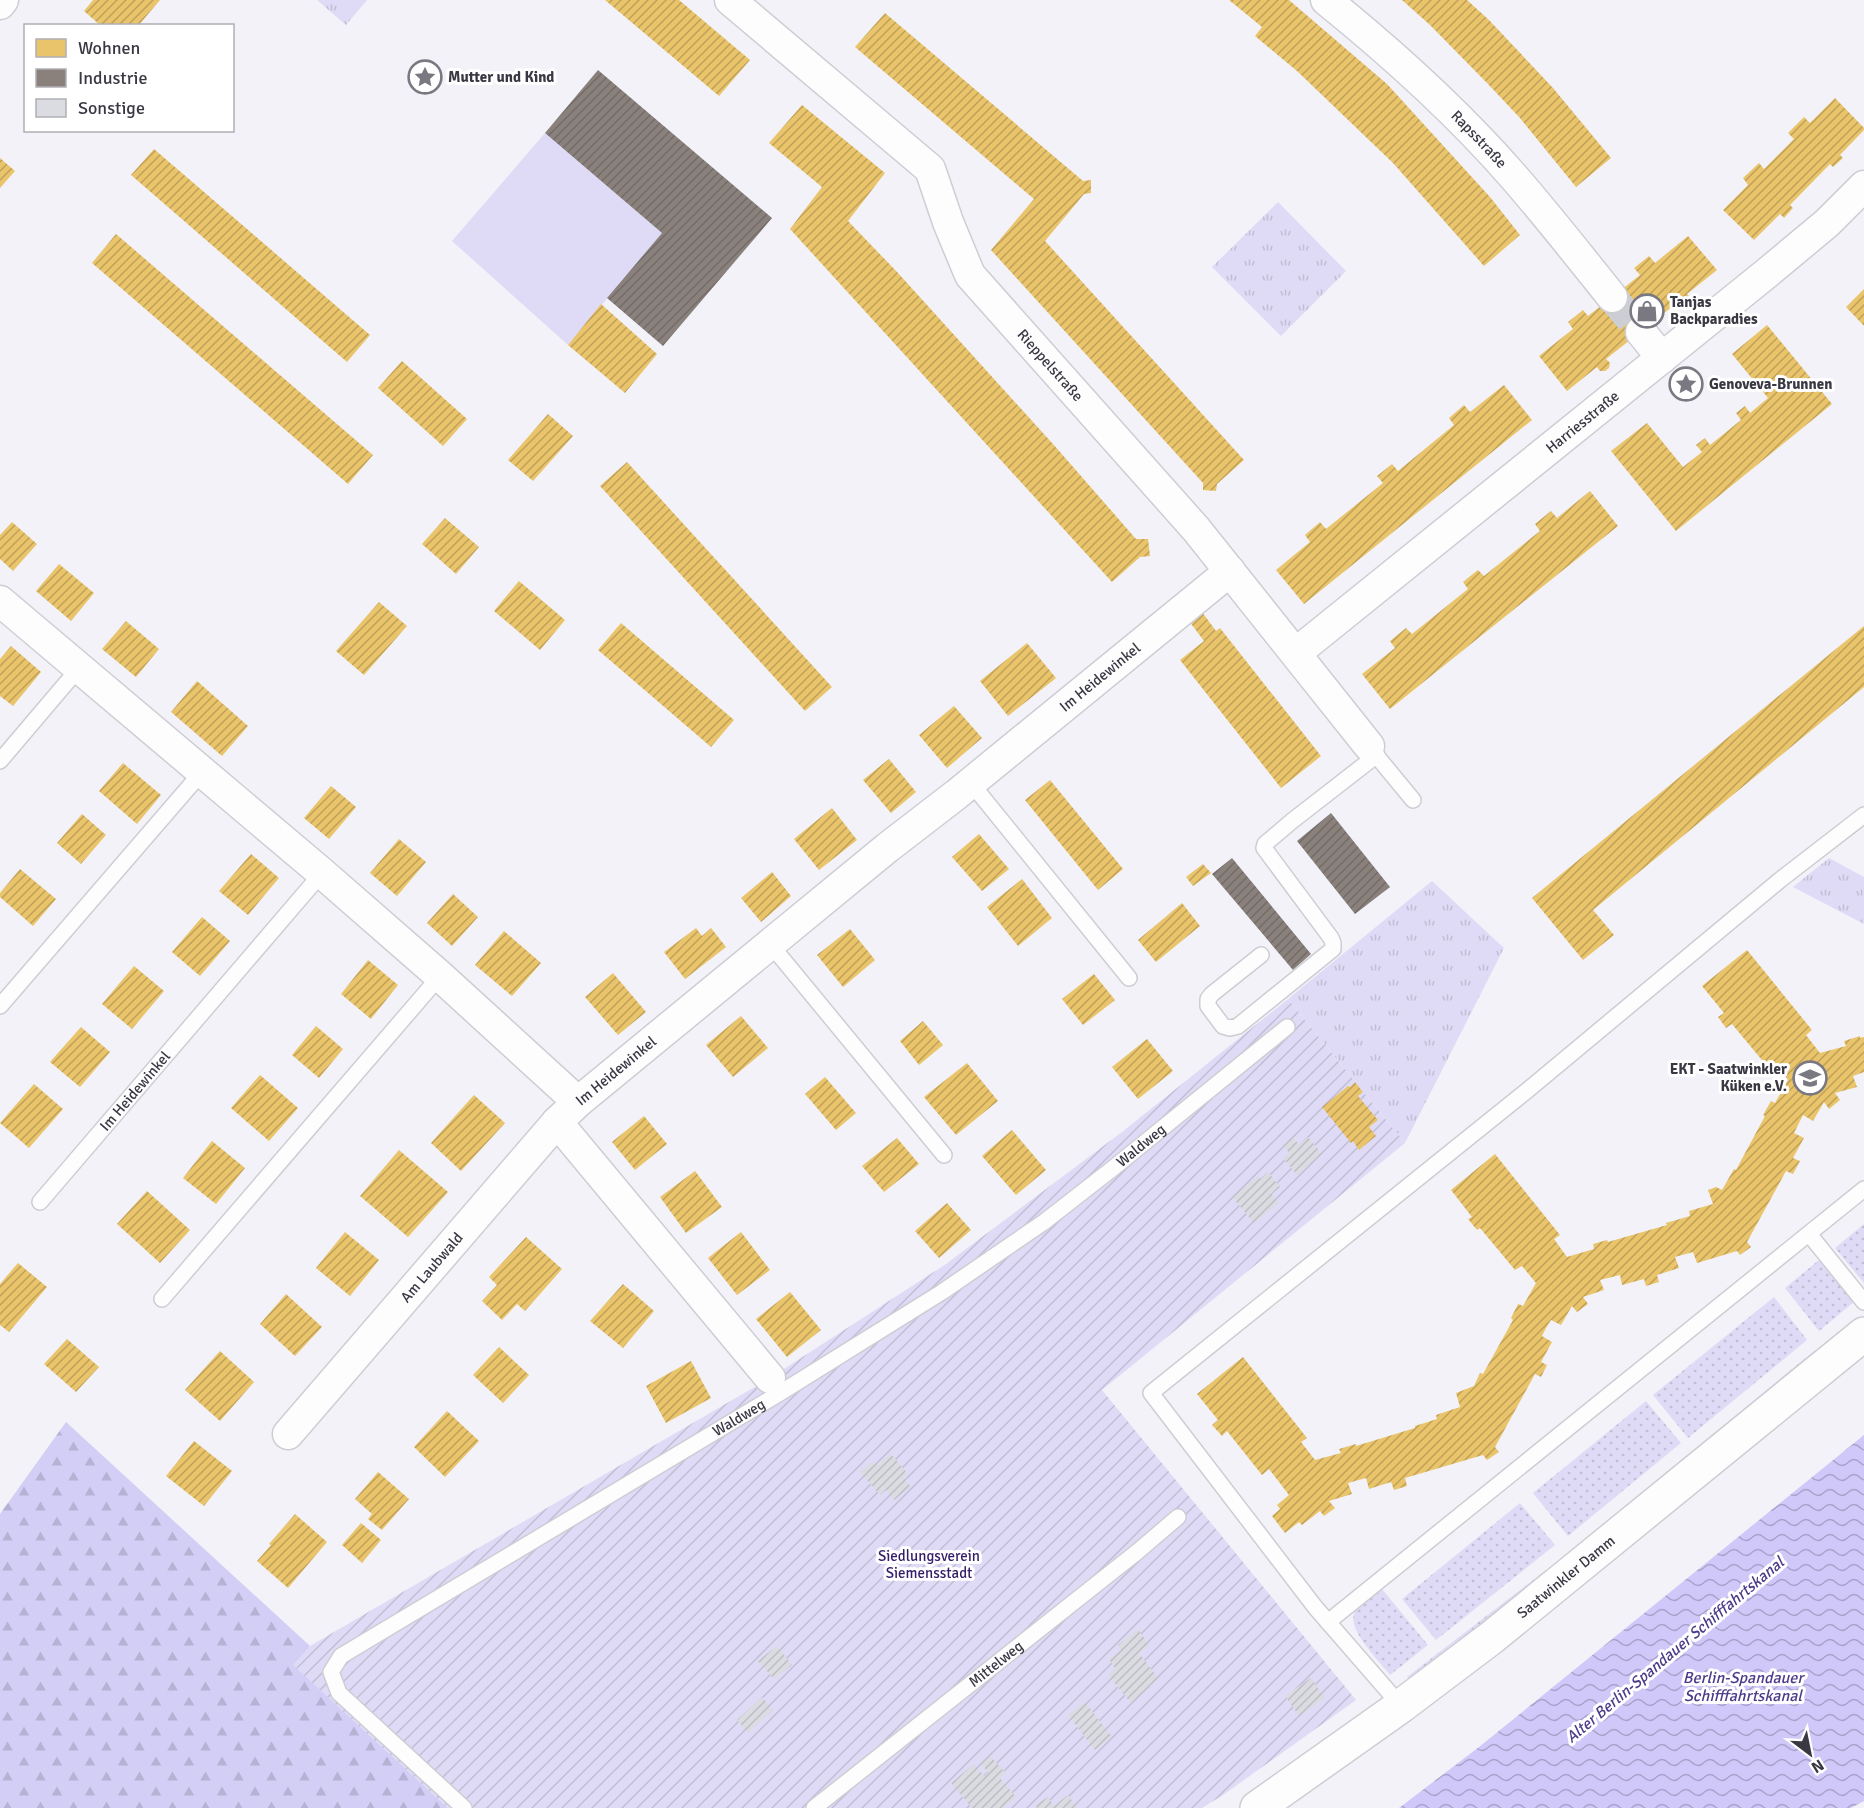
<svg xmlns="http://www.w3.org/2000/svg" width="1864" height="1808" font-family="Signika,sans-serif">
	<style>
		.grass { fill: url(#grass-dots) }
		.forest { fill: url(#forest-firs) }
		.park { fill: url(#park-tufts) }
		.garden { fill: url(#garden-furrows) }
		.pitch { fill: #dfdbf6 }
		.water { fill: url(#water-waves) }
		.homes { fill: url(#homes-hatch) }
		.industry { fill: url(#industry-hatch) }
		.building { fill: url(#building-hatch) }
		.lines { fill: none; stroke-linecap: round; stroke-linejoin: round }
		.minor-tunnel { stroke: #cdcdd4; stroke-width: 30; stroke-dasharray: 30 15; stroke-linecap: butt }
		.service-casing { stroke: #cdcdd4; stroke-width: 18 }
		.minor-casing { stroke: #cdcdd4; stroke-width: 33 }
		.secondary-casing { stroke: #cdcdd4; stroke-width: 36 }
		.service { stroke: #fdfdfe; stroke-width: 15 }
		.minor { stroke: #fdfdfe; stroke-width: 30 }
		.secondary { stroke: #fdfdfe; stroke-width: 33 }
		.labels { text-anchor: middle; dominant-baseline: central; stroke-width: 6; stroke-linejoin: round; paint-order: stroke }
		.poi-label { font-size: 15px; font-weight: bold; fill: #393843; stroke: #fff; text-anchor: start }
		.street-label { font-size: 15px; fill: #393843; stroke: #fff }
		.park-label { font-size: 15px; fill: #331d69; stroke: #fff }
		.water-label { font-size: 16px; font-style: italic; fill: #4d3b89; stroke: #fff }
	</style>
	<defs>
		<pattern id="grass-dots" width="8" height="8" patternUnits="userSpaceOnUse" patternTransform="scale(1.5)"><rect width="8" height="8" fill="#dfdbf6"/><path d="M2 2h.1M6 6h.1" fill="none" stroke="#c0bdd4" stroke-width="1.8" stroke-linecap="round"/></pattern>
		<pattern id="forest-firs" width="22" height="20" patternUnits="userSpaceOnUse" patternTransform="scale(1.5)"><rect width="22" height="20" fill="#d3cef6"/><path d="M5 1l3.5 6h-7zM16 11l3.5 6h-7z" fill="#b6b2d4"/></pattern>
		<pattern id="park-tufts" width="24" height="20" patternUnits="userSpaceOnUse" patternTransform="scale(1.5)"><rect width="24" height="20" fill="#dfdbf6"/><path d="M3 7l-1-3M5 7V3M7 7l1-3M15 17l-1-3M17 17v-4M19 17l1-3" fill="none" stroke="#c0bdd4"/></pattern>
		<pattern id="garden-furrows" width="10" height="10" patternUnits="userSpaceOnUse" patternTransform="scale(1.5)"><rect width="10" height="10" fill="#dfdbf6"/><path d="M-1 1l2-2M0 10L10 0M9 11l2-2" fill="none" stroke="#c0bdd4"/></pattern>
		<pattern id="water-waves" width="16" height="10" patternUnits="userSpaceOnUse" patternTransform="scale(1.5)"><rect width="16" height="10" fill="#cfc8f9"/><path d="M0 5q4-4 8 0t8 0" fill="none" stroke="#a9a3cb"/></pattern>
		<pattern id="homes-hatch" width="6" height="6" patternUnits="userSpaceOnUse" patternTransform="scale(1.5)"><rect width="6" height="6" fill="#e9c46a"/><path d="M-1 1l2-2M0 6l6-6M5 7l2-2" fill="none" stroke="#bea059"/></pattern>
		<pattern id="industry-hatch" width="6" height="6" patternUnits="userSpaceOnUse" patternTransform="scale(1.5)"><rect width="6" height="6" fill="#8a817c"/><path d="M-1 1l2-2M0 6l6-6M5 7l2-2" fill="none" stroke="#726b67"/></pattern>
		<pattern id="building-hatch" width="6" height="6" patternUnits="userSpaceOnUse" patternTransform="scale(1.5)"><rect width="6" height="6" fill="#dbdbe2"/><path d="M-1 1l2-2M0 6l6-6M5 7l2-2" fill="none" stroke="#bdbdc3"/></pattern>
	</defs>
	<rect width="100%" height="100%" fill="#f2f2f8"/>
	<!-- grass -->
	<path class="grass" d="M1864,1224V1283L1835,1248Z
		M1819,1260L1854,1302L1819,1331L1785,1288Z
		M1774,1297L1807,1340L1688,1438L1653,1395Z
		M1814,1351L1818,1355L1627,1510L1624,1507Z
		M1646,1401L1681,1443L1568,1536L1533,1493Z
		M1520,1503L1555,1545L1436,1640L1402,1599Z
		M1546,1570L1548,1575L1411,1682L1407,1677Z
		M1382,1589L1428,1645L1390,1675C1380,1662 1348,1631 1354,1614C1357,1603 1373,1596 1382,1589Z"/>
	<!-- forest -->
	<path class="forest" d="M66,1422L310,1646L294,1665L448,1808H0V1514Z"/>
	<!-- park -->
	<path class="park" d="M317,0H367L346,25Z
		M1278,202L1346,271L1281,336L1212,267Z
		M1829,858L1864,877V924L1793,887Z
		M1432,881L1504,948L1405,1143L1288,999Z"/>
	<!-- garden -->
	<path class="garden" d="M1288,999L1405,1143L1102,1390L1356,1700L1223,1795L1202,1808H448L293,1665L310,1646L770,1378L946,1264L1122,1132Z"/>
	<!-- pitch -->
	<path class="pitch" d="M545,133L662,233L568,345L452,241Z"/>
	<!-- water -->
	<path class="water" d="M1864,1435V1801L1851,1808H1399L1479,1747Z"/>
	<!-- homes -->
	<path class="homes" d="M93,0H160L138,26H101L84,11Z
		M605,0H679L750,60L719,96Z
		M1229,0H1289L1387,84L1490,197L1520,235L1484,266L1393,163L1297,71L1255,36L1262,27Z
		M1402,0H1467L1489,20L1553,88L1611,158L1576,187L1520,118L1487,83L1430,25Z
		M885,13L1083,181L1091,180V193L1084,194L1045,241L1244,460L1217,484L1216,491L1203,490V483L991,250L1034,199L855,47Z
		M1835,98L1864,128V130L1840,155L1843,158L1833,167L1830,164L1790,205L1793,208L1784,218L1780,214L1754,240L1723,210L1748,185L1743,178L1759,163L1764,169L1794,139L1788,133L1804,117L1810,123Z
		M802,105L885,173L848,221L898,273L1053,444L1136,539H1148L1150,556L1140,557L1112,582L790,229L822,187L769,143Z
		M154,149L370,335L347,362L131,175Z
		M0,158L15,171L0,188Z
		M116,234L373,455L348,484L92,263Z
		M1688,236L1717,270L1687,294L1690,297L1686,303L1680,305L1678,302L1606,359L1610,363L1609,368L1605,371H1600L1597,367L1567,391L1539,356L1573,329L1568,322L1583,310L1588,316L1640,275L1634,268L1649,256L1655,263Z
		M1864,289V326L1846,307Z
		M601,304L657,354L625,393L568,345Z
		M1767,325L1832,404L1676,531L1611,451L1647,423L1683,467L1702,452L1696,445L1705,438L1710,445L1725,433L1741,420L1736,413L1745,406L1750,413L1768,398L1732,354Z
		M402,361L467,419L443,446L378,388Z
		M1504,385L1532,420L1304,604L1276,570L1310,542L1305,535L1320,522L1326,529L1383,483L1377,476L1392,464L1398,471L1454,425L1449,418L1464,405L1470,412Z
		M548,414L573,436L533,481L508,460Z
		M627,462L832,687L805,711L600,486Z
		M1590,491L1618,526L1390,709L1362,674L1395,648L1390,641L1406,628L1412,634L1468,589L1463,582L1474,573L1478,570L1484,576L1540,531L1535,524L1551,511L1557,518Z
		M445,518L479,547L456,574L422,544Z
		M12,522L37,544L13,571L0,559V535Z
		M59,564L94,593L71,621L36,591Z
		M519,581L565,620L540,650L494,611Z
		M379,602L407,626L364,675L336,651Z
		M1202,612L1216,631L1220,628L1321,756L1281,788L1180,660L1204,641L1189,621Z
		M126,621L159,649L136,677L102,649Z
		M621,623L734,720L711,747L598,650Z
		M1864,626V687L1593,910L1614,935L1583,960L1532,898Z
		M1027,643L1056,678L1008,716L980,681Z
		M11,646L41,672L13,706L0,696V659Z
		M197,681L248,726L222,756L171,712Z
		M954,706L982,738L947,768L919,735Z
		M889,759L916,792L891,813L863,780Z
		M123,763L161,795L137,824L99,791Z
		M1050,780L1123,869L1098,890L1025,800Z
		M331,786L356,807L329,839L304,818Z
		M832,808L857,840L819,870L794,839Z
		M82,814L106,835L81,864L57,843Z
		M979,834L1009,869L982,891L952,857Z
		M399,839L426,862L397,896L370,873Z
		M251,854L279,878L248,915L219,891Z
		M1203,864L1211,873L1193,886L1186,877Z
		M20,869L56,899L33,926L0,897V893Z
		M772,872L791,896L761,922L741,898Z
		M1022,879L1052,918L1018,946L987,907Z
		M453,894L478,917L452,946L427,923Z
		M1182,903L1200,926L1156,962L1138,940Z
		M202,917L230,941L200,976L172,952Z
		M696,928L702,936L711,928L726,947L685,979L664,952Z
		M850,929L875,960L843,987L817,955Z
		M504,931L541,963L512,996L475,965Z
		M1747,950L1812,1030L1806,1035L1820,1053L1846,1046L1844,1041L1860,1036V1038L1864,1037V1072L1853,1076L1857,1087L1835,1093L1840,1100L1829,1109L1824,1102L1813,1121L1803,1115L1794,1133L1804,1138L1793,1158L1800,1161L1793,1174L1786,1171L1747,1242L1751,1247L1740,1255L1737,1251L1697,1263L1693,1252L1675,1257L1679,1268L1657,1275L1659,1282L1646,1286L1644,1279L1622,1285L1620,1275L1600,1280L1604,1290L1583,1297L1588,1304L1577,1312L1572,1306L1561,1325L1551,1320L1546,1328L1542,1336L1552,1342L1541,1362L1547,1365L1541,1377L1535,1374L1495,1447L1499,1452L1487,1460L1483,1455L1405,1478L1407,1486L1394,1490L1391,1482L1369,1489L1366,1478L1348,1483L1352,1494L1329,1501L1335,1508L1324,1516L1320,1511L1302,1525L1299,1522L1285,1533L1272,1516L1280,1509L1277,1505L1289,1495L1269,1469L1262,1475L1227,1431L1222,1436L1212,1425L1218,1420L1197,1394L1243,1357L1307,1438L1301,1442L1315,1460L1341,1453L1339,1449L1356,1444V1446L1415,1428V1426L1437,1419L1436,1415L1460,1407L1456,1393L1474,1386L1480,1373L1483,1374L1513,1320L1511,1318L1518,1304L1523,1306L1536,1283L1522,1266L1515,1270L1480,1228L1477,1230L1468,1219L1472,1217L1451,1190L1495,1154L1560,1235L1554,1239L1567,1257L1594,1249L1593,1244L1607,1240L1608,1242L1667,1225L1666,1223L1690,1216L1689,1211L1713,1204L1708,1190L1716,1187L1722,1190L1734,1169L1736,1170L1765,1116L1763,1115L1771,1101L1775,1103L1788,1080L1773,1061L1766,1065L1732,1024L1726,1028L1718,1017L1724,1013L1702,986Z
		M368,960L398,985L371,1019L341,994Z
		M134,966L164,991L132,1029L102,1004Z
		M613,973L646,1012L618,1035L585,997Z
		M1094,974L1115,1000L1083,1025L1062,999Z
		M741,1016L768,1048L733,1077L706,1045Z
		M923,1021L943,1045L919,1065L900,1041Z
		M316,1026L343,1049L319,1078L292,1055Z
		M81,1027L110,1052L80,1087L50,1062Z
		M1147,1039L1173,1071L1138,1099L1112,1067Z
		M967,1063L998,1101L956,1135L924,1097Z
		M260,1075L298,1108L269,1141L231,1108Z
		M825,1077L856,1113L836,1130L805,1094Z
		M1355,1082L1363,1092L1358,1096L1378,1120L1369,1127L1376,1136L1359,1150L1353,1141L1351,1143L1322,1107L1348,1086L1350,1087Z
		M34,1084L63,1109L29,1148L0,1123Z
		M474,1095L505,1123L461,1171L431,1143Z
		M644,1116L667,1144L635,1170L612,1142Z
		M1012,1130L1046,1170L1016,1195L982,1156Z
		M897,1138L919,1164L884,1192L862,1166Z
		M212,1141L245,1168L216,1204L183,1178Z
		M399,1150L448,1192L408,1237L360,1196Z
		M695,1171L722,1207L686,1233L660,1197Z
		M147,1191L190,1230L160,1263L117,1224Z
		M947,1203L971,1230L939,1258L915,1231Z
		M345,1232L379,1260L350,1296L316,1268Z
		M741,1232L770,1270L737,1295L708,1258Z
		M526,1237L562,1269L525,1311L517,1304L502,1320L482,1301L497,1285L489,1277Z
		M18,1263L47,1287L9,1332L0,1325V1284Z
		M623,1284L654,1311L623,1348L590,1321Z
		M790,1292L821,1330L787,1357L756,1319Z
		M286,1294L322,1327L295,1356L260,1324Z
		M67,1339L99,1367L76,1392L44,1364Z
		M499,1347L529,1375L503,1403L473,1375Z
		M220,1351L254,1382L220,1421L185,1390Z
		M691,1361L711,1398L666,1423L646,1386Z
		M447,1411L479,1441L445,1477L414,1447Z
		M194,1441L232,1471L204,1506L166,1476Z
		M378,1472L409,1499L382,1530L368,1519L372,1514L355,1499Z
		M295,1514L327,1542L288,1588L257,1561L271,1545L269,1544Z
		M361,1523L381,1540L362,1563L342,1545Z"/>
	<!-- industry -->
	<path class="industry" d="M598,70L772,218L663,346L607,298L662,233L545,133Z
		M1331,813L1390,887L1355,914L1297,841Z
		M1232,858L1311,954L1293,970L1212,874Z"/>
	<!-- building -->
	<path class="building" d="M1293,1137L1299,1145L1308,1137L1322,1154L1297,1175L1283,1158L1289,1153L1283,1145Z
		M1268,1172L1280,1187L1272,1194L1279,1203L1254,1223L1232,1197L1258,1176L1260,1179Z
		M891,1454L907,1473L903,1477L911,1487L894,1500L886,1490L880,1495L860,1472L874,1461L877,1465Z
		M1138,1629L1149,1645L1139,1653L1158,1678L1149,1686L1151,1687L1131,1703L1108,1675L1115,1668L1109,1659L1121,1650L1118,1645Z
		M777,1646L792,1665L774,1679L758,1661Z
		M1311,1678L1325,1698L1299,1716L1285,1696Z
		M762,1697L773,1710L748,1733L737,1720Z
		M1085,1702L1112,1737L1095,1750L1068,1715Z
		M990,1756L1006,1773L1000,1778L1016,1797L1003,1808H972L951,1783L974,1764L984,1776L988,1772L981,1764Z
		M1068,1795L1077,1808H1037L1035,1805L1048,1797L1054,1806Z"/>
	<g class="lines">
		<!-- minor-tunnel -->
		<path class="minor-tunnel" d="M1612,297L1641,332"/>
		<defs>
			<g id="service">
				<path d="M1375,754L1413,800"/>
				<path d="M0,761L79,668"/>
				<path d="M971,783L1129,978"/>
				<path d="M771,945L944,1155"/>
				<path d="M1261,955L1212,994L1208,999V1006L1223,1026L1230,1028L1238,1026L1333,949V943L1331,938L1264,848L1265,844L1292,821L1377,755"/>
				<path d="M0,1006L202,772"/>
				<path id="s1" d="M40,1202L322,873"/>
				<path d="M1809,1234L1864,1302"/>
				<path d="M162,1299L440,976"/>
				<path d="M1328,1622L1864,1189"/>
				<path d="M1401,1706L1315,1607L1151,1393L1529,1089L1780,880L1864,815"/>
				<path id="s2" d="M464,1808L339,1693L331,1672L341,1656L780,1393L942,1292L1044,1222L1112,1169L1287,1027"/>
				<path id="s3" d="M814,1808L1137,1552L1178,1517"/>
			</g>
			<g id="minor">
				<path id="s4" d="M730,0L930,169L948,222L970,275L1196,529L1369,746"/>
				<path id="s5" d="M1326,0C1393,54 1457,112 1513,176C1547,215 1580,257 1612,297"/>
				<path d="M0,4L3,0"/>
				<path d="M1641,332L1662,358"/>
				<path d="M0,601L322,873L440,976L578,1102"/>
				<path id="s6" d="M1296,653L1767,273L1827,223L1864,186"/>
				<path d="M557,1122L770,1378"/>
				<path id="s7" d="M288,1434L557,1122L578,1102L887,848L957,794L1230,571"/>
			</g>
			<g id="secondary">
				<path id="s8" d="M1257,1808L1401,1706L1491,1638L1864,1334"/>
			</g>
		</defs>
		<!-- service casing -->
		<use href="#service" class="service-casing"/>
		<!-- minor casing -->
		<use href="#minor" class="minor-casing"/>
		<!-- secondary casing -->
		<use href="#secondary" class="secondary-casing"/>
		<!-- service -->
		<use href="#service" class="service"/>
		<!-- minor -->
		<use href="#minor" class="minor"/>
		<!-- secondary -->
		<use href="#secondary" class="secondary"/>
	</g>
	<!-- icons -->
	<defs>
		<symbol id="sight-ring" viewBox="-11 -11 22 22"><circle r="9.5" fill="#fff" stroke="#7a7982" stroke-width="1.5"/><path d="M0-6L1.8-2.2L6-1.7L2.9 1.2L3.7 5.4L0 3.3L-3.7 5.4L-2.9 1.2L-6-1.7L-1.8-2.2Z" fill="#7a7982"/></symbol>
		<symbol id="shop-ring" viewBox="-11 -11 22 22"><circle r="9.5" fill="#fff" stroke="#7a7982" stroke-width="1.5"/><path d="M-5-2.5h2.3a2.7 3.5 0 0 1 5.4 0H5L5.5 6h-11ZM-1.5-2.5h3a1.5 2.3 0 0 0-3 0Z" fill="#7a7982"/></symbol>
		<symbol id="school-ring" viewBox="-11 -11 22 22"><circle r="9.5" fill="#fff" stroke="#7a7982" stroke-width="1.5"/><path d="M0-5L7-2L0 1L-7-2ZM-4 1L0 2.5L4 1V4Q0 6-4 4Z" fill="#7a7982"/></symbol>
	</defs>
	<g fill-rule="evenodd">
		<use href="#sight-ring" x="406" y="58" width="38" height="38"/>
		<use href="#shop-ring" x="1628" y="292" width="38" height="38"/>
		<use href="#sight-ring" x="1667" y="365" width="38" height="38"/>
		<use href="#school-ring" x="1791" y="1059" width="38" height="38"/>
	</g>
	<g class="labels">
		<!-- poi labels -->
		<g class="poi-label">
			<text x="448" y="77">Mutter und Kind</text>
			<text x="1670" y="302">Tanjas<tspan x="1670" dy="17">Backparadies</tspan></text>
			<text x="1709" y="384">Genoveva-Brunnen</text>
			<text x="1787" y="1069" text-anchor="end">EKT - Saatwinkler<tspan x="1787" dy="17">Küken e.V.</tspan></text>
		</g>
		<!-- street labels -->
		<g class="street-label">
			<text stroke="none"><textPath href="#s5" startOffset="207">Rapsstraße</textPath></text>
			<text stroke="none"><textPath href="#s4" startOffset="496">Rieppelstraße</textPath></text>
			<text stroke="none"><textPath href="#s6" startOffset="368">Harriesstraße</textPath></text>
			<text stroke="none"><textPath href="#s7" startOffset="1114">Im Heidewinkel</textPath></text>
			<text stroke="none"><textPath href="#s7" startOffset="490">Im Heidewinkel</textPath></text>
			<text stroke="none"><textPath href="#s1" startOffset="146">Im Heidewinkel</textPath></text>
			<text stroke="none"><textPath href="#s2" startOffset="1161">Waldweg</textPath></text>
			<text stroke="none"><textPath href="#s7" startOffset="220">Am Laubwald</textPath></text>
			<text stroke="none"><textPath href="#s2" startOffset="675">Waldweg</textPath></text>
			<text stroke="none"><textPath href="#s8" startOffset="386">Saatwinkler Damm</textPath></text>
			<text stroke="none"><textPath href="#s3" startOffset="232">Mittelweg</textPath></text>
		</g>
		<!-- park labels -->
		<g class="park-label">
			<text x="929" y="1556">Siedlungsverein<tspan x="929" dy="17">Siemensstadt</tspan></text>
		</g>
		<!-- water labels -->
		<g class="water-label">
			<text transform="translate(1675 1650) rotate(-40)">Alter Berlin-Spandauer Schifffahrtskanal</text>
			<text x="1743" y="1678">Berlin-Spandauer<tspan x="1743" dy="18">Schifffahrtskanal</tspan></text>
		</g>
	</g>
	<!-- legend -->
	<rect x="24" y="24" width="210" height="108" fill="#ffffff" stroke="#b0afb4" stroke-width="1.5"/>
	<rect x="36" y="39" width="30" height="18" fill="#e9c46a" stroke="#b0afb4" stroke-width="1.5"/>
	<text x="78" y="54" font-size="18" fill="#393843">Wohnen</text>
	<rect x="36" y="69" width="30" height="18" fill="#8a817c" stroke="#b0afb4" stroke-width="1.5"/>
	<text x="78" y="84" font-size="18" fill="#393843">Industrie</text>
	<rect x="36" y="99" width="30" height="18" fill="#dbdbe2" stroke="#b0afb4" stroke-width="1.5"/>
	<text x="78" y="114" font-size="18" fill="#393843">Sonstige</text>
	<!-- north arrow -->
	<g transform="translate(1810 1754) rotate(148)" stroke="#ffffff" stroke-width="4.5" paint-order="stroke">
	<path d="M0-4.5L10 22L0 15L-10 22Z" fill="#393843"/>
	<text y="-9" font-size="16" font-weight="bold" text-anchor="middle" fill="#393843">N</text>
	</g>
</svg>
